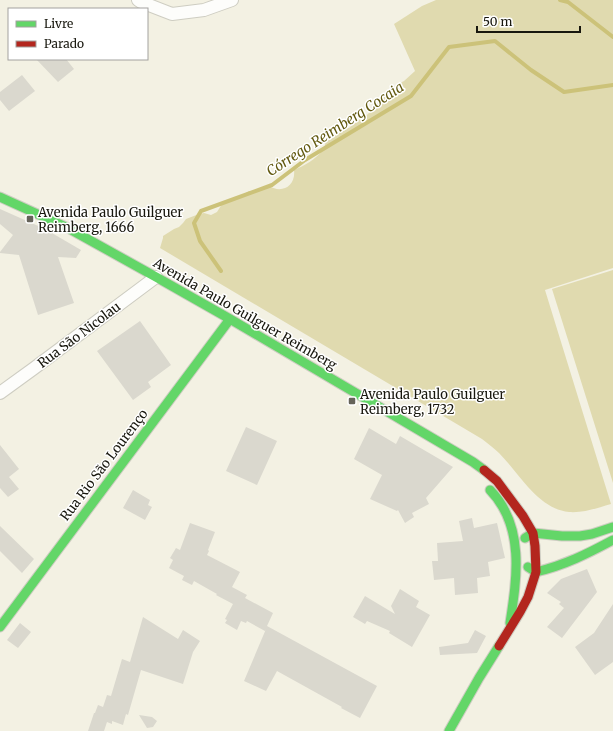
<svg xmlns="http://www.w3.org/2000/svg" width="613" height="731" font-family="Merriweather,serif">
	<style>
		.green { fill: #e0daaf }
		.lines { fill: none; stroke-linecap: round; stroke-linejoin: round }
		.stream { stroke: #ccc279; stroke-width: 4 }
		.building { fill: #dad8ce }
		.street-casing { stroke: #cecdc2; stroke-width: 14 }
		.fast-casing { stroke: #cecdc2; stroke-width: 11 }
		.jam-casing { stroke: #cecdc2; stroke-width: 11 }
		.street { stroke: #fdfdfb; stroke-width: 12 }
		.fast { stroke: #63d668; stroke-width: 9 }
		.jam { stroke: #b3261e; stroke-width: 9 }
		.poi-dot { fill: #656359; stroke: #fff; stroke-width: 1.5 }
		.labels { text-anchor: middle; dominant-baseline: central; stroke-width: 3; stroke-linejoin: round; paint-order: stroke }
		.poi-label { font-size: 13px; fill: #18170e; stroke: #fff; text-anchor: start }
		.street-label { font-size: 13px; fill: #18170e; stroke: #fff }
		.water-label { font-size: 14px; font-style: italic; fill: #62590f; stroke: #fff }
	</style>
	<rect width="100%" height="100%" fill="#f3f1e3"/>
	<!-- green -->
	<path class="green" d="M436,0H613V268L545,290L611,504C597,508 584,513 569,512C538,509 519,473 499,453C494,448 488,444 482,439L160,248L163,238V236L174,229L179,227L183,223L186,219L199,214L204,213L211,215L217,212L222,204L236,199L249,191H257L264,188H268L269,186C282,194 296,186 294,170C304,166 316,159 323,150C325,147 325,144 326,141C329,137 340,132 344,127L349,128L357,121L364,117L368,114L373,108L391,91L400,83L404,81L415,71L394,24L422,6Z
		M613,270V483L552,289Z"/>
	<g class="lines">
		<!-- stream -->
		<path class="stream" d="M560,0L568,2L613,37
			M221,271L200,241L194,223L201,211L272,185L305,160L411,96L449,47L495,41L531,70L564,92L613,85"/>
	</g>
	<!-- building -->
	<path class="building" d="M36,59H66L74,69L58,82Z
		M22,75L35,91L9,111L0,100V92Z
		M0,209L45,229L81,250L76,258L58,257L74,303L38,315L19,255L0,253V252L13,235L0,224Z
		M140,321L171,365L148,382L151,387L133,400L97,351Z
		M246,427L277,441L257,485L226,471Z
		M369,428L396,444L400,436L453,467L426,498L429,504L412,513L414,517L405,523L398,510L397,511L370,499L382,475L354,459Z
		M0,445L19,469L9,477L19,489L8,497L0,488Z
		M133,490L150,500L148,505L152,507L145,520L123,508Z
		M472,518L474,528L497,523L505,558L488,562L490,576L477,578L478,593L455,595L454,578L434,580L432,561H438L437,543L463,541L459,521Z
		M190,523L215,532L208,550L209,551L207,555L240,572L232,587L247,595L245,598L273,613L267,626L377,686L360,718L341,708L342,707L277,671L266,691L244,681L266,629L265,631L247,621L246,623L241,621L237,630L225,623L227,620L225,619L233,604L216,595L217,594L194,581L192,585L182,580L184,576L169,568L173,560L170,558L176,548L180,550Z
		M0,526L34,559L22,573L0,551Z
		M587,569L597,592L562,638L547,627L564,608L559,604L561,602L547,593L561,579Z
		M400,589L419,601L416,607L430,615L412,647L389,633L390,631L367,621L365,624L353,617L365,596L395,614L391,606Z
		M613,604V662L595,675L575,647L594,633Z
		M143,617L178,639L183,630L200,641L193,652L183,684L141,670L128,715L126,714L123,725L112,721V724L107,722L104,731H88L94,713H95L98,705L103,707L107,695L111,696L122,659L130,662Z
		M20,623L31,632L18,648L7,640Z
		M475,630L486,636L477,653L440,655L439,647L468,643Z
		M139,715L152,717L157,721L153,727L147,728Z"/>
	<g class="lines">
		<defs>
			<path id="street" d="M138,0L141,2L172,14L204,10L232,0
				M0,393L33,369L156,277"/>
			<path id="fast" d="M0,197L66,227L156,277L230,319L473,462L484,470
				M490,490C525,526 517,578 510,623
				M525,538L533,533L562,536H580L592,534L613,527
				M528,567L536,572C565,565 587,554 613,540
				M0,627L230,319
				M449,731L479,678L499,646"/>
			<path id="jam" d="M484,470L497,481L523,516L533,533L535,546L536,572L528,597L520,612L499,646"/>
		</defs>
		<!-- street casing -->
		<use href="#street" class="street-casing"/>
		<!-- fast casing -->
		<use href="#fast" class="fast-casing"/>
		<!-- jam casing -->
		<use href="#jam" class="jam-casing"/>
		<!-- street -->
		<use href="#street" class="street"/>
		<!-- fast -->
		<use href="#fast" class="fast"/>
		<!-- jam -->
		<use href="#jam" class="jam"/>
	</g>
	<!-- markers -->
	<g class="poi-dot">
		<rect x="26" y="215" width="8" height="8" rx="2"/>
		<rect x="348" y="397" width="8" height="8" rx="2"/>
	</g>
	<g class="labels">
		<!-- poi labels -->
		<g class="poi-label">
			<text x="38" y="212">Avenida Paulo Guilguer<tspan x="38" dy="15">Reimberg, 1666</tspan></text>
			<text x="360" y="394">Avenida Paulo Guilguer<tspan x="360" dy="15">Reimberg, 1732</tspan></text>
		</g>
		<!-- street labels -->
		<g class="street-label">
			<text transform="translate(245 314) rotate(30)">Avenida Paulo Guilguer Reimberg</text>
			<text transform="translate(79 335) rotate(-37)">Rua São Nicolau</text>
			<text transform="translate(104 465) rotate(-53)">Rua Rio São Lourenço</text>
		</g>
		<!-- water labels -->
		<g class="water-label">
			<text transform="translate(335 129) rotate(-33)">Córrego Reimberg Cocaia</text>
		</g>
	</g>
	<!-- legend -->
	<rect x="8" y="8" width="140" height="52" fill="#ffffff" stroke="#a3a29f"/>
	<rect x="16" y="21" width="20" height="6" fill="#63d668" stroke="#a3a29f"/>
	<text x="44" y="28" font-size="12" fill="#18170e">Livre</text>
	<rect x="16" y="41" width="20" height="6" fill="#b3261e" stroke="#a3a29f"/>
	<text x="44" y="48" font-size="12" fill="#18170e">Parado</text>
	<!-- scale -->
	<path d="M477 26v6h103v-6" fill="none" stroke="#18170e" stroke-width="2"/>
	<text x="483" y="26" font-size="12" fill="#18170e" stroke="#ffffff" stroke-width="3" paint-order="stroke">50 m</text>
</svg>
